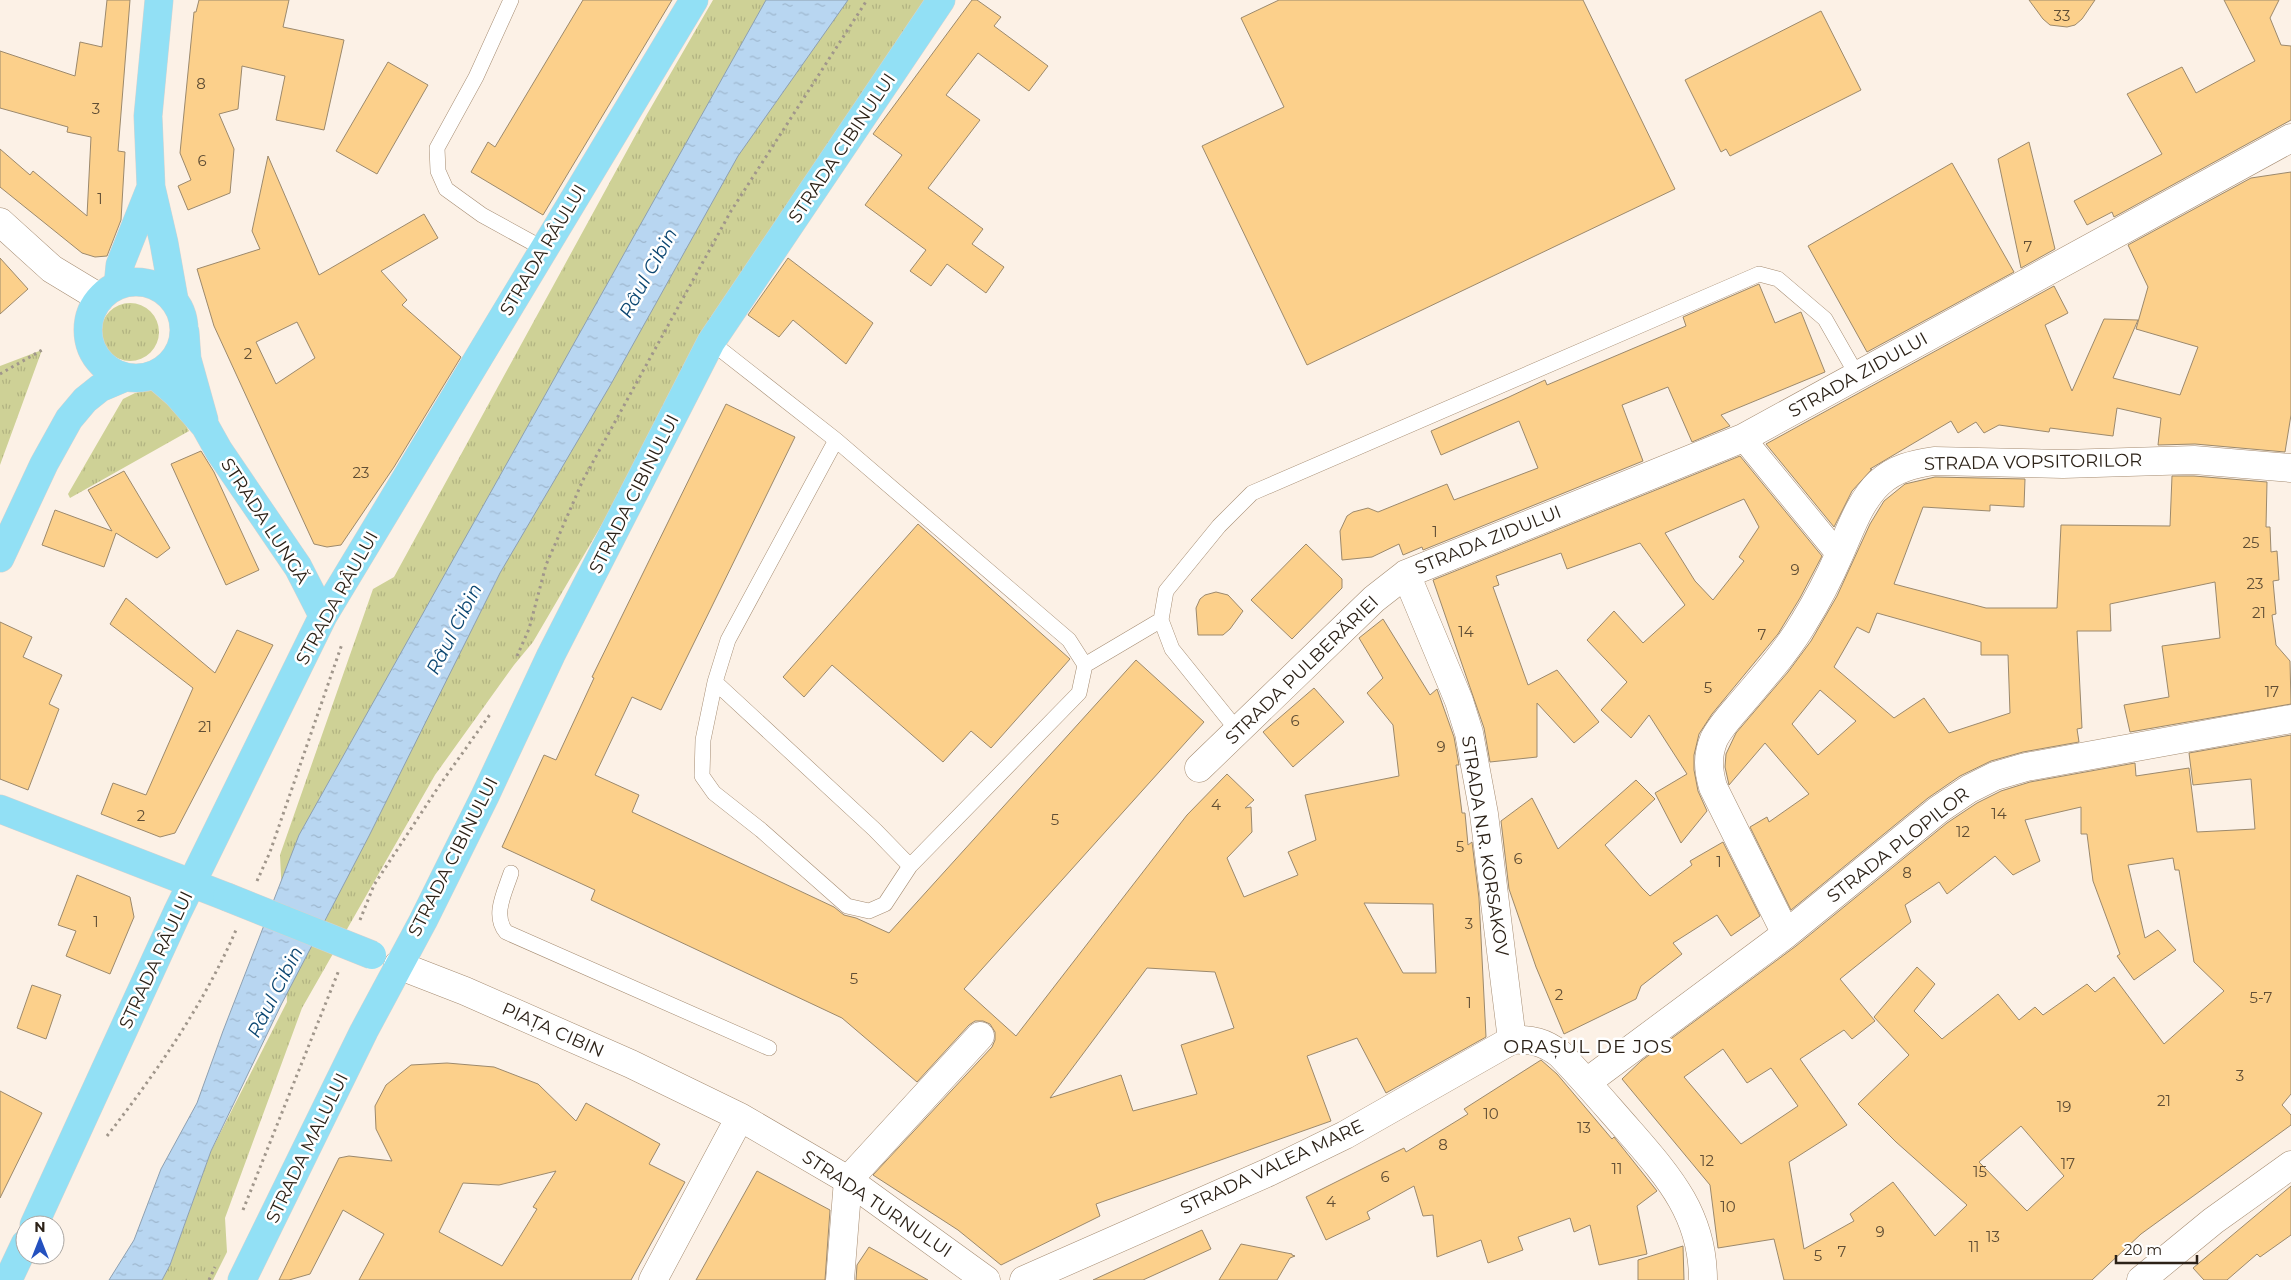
<svg xmlns="http://www.w3.org/2000/svg" width="2291" height="1280" font-family="Montserrat,sans-serif">
	<style>
		.grass { fill: url(#grass-tufts) }
		.water { fill: url(#water-ripples); stroke: #8ea0b0 }
		.building { fill: #fcd08b; stroke: #9c896c; fill-rule: evenodd }
		.lines { fill: none; stroke-linecap: round; stroke-linejoin: round }
		.service-casing { stroke: #a58c72; stroke-width: 16 }
		.pedestrian-casing { stroke: #a58c72; stroke-width: 25 }
		.minor-casing { stroke: #a58c72; stroke-width: 29 }
		.tertiary-casing { stroke: #a58c72; stroke-width: 29 }
		.primary-casing { stroke: #d5d3d1; stroke-width: 29 }
		.path { stroke: #a0968b; stroke-width: 3; stroke-dasharray: 2.5 4; stroke-linecap: butt }
		.service { stroke: #fff; stroke-width: 15 }
		.pedestrian { stroke: #fff; stroke-width: 24 }
		.minor { stroke: #fff; stroke-width: 28 }
		.tertiary { stroke: #fff; stroke-width: 28 }
		.primary { stroke: #92e0f5; stroke-width: 28 }
		.primary-bridge-casing { stroke: #d5d3d1; stroke-width: 29; stroke-linecap: butt }
		.primary-bridge { stroke: #92e0f5; stroke-width: 28 }
		.labels { text-anchor: middle; dominant-baseline: central; stroke-width: 5; stroke-linejoin: round; paint-order: stroke }
		.number-label { font-size: 15px; fill: #604e35 }
		.street-label { font-size: 18px; fill: #2c2218; stroke: #fff }
		.water-label { font-size: 19px; font-style: italic; fill: #0c4772; stroke: #fff }
		.neighbourhood-label { font-size: 19px; letter-spacing: 1px; fill: #2c2218; stroke: #fff }
	</style>
	<defs>
		<pattern id="grass-tufts" width="24" height="20" patternUnits="userSpaceOnUse" patternTransform="scale(1.25)"><rect width="24" height="20" fill="#ced196"/><path d="M3 7l-1-3M5 7V3M7 7l1-3M15 17l-1-3M17 17v-4M19 17l1-3" fill="none" stroke="#b1b381"/></pattern>
		<pattern id="water-ripples" width="26" height="14" patternUnits="userSpaceOnUse" patternTransform="scale(1.25)"><rect width="26" height="14" fill="#b8d6f1"/><path d="M2 4q2-2 4 0t4 0M15 11q2-2 4 0t4 0" fill="none" stroke="#9eb7ce"/></pattern>
	</defs>
	<rect width="100%" height="100%" fill="#fcf1e6"/>
	<!-- grass -->
	<path class="grass" d="M713,0H941L711,338L533,642L514,665L435,775L302,1008L225,1218L227,1252L213,1280H162L170,1265L211,1151L287,1002L280,855L373,589L394,577L646,116Z
		M101 332a29 29 0 1 1 58 0a29 29 0 1 1-58 0Z
		M42,350L0,465V366Z
		M148,390C175,393 177,409 189,431L70,498L68,494L123,399L135,393Z"/>
	<!-- water -->
	<path class="water" d="M766,0H848L738,156L611,384L500,573L369,836L281,1005L211,1151L170,1265L162,1280H109L134,1240L161,1169L197,1103L223,1031L299,835Z"/>
	<!-- building -->
	<path class="building" d="M107,0H130L118,151L125,152L121,220L107,256L95,257L82,253L0,187V149L30,175L33,171L87,216L91,137L67,132L68,127L0,108V51L75,76L80,42L102,47Z
		M199,0H289L283,27L344,40L324,130L276,120L285,76L242,66L238,109L219,114L234,149L230,193L188,210L178,186L191,180L180,153L194,12H196Z
		M583,0H672L543,215L471,172L488,142L495,147Z
		M972,0H977L1001,17L994,26L1048,66L1029,91L978,53L946,95L980,120L928,188L983,229L972,244L1004,267L986,293L947,264L931,286L910,271L926,250L865,205L902,155L873,134Z
		M1279,0H1583L1675,189L1307,365L1202,146L1284,107L1241,18Z
		M2029,0H2095L2082,19L2075,25L2067,27L2050,25L2043,19Z
		M2224,0H2279L2270,18L2281,45L2291,46V120L2114,217L2112,212L2087,225L2074,201L2162,154L2127,94L2182,67L2196,93L2255,61Z
		M1821,11L1861,90L1730,156L1726,149L1721,152L1685,80Z
		M388,62L428,85L377,174L336,151Z
		M2029,142L2055,249L2021,268L1998,159Z
		M268,156L319,275L424,214L438,238L381,271L407,300L402,305L461,357L394,467L341,545L327,547L314,544L214,326L197,269L260,249L252,231ZM297,322L315,358L276,384L256,342Z
		M1952,163L2014,272L1867,352L1808,246Z
		M2291,172V415L2285,452L2195,444L2158,445L2161,418L2117,408L2113,436L2050,428L2049,432L1999,425L1984,433L1976,422L1958,433L1951,421L1870,469H1872L1852,491L1834,527L1766,444L2054,286L2068,313L2045,325L2072,391L2104,319L2138,320L2113,378L2180,395L2198,347L2136,329L2148,287L2128,245L2251,178Z
		M0,258L28,289L0,314Z
		M788,258L873,323L846,364L793,320L779,337L748,315Z
		M1759,284L1775,323L1801,312L1825,372L1721,415L1730,426L1692,442L1668,387L1622,405L1643,461L1423,550L1422,547L1403,555L1399,544L1372,557L1342,560L1340,531L1347,516L1353,512L1368,508L1378,512L1447,484L1454,500L1538,468L1519,421L1441,455L1431,431L1509,397L1545,380L1547,385L1686,326L1683,317Z
		M726,404L795,437L661,710L632,697L595,775L639,795L632,812L834,907L844,915L856,918L889,933L1136,660L1204,722L964,989L1016,1036L1187,815L1227,774L1254,800L1245,808L1251,807L1252,832L1227,858L1244,897L1298,875L1288,852L1316,840L1305,795L1399,776L1393,725L1367,693L1383,678L1359,638L1383,619L1430,695L1437,689L1454,737L1459,765H1456L1462,813H1465L1468,845L1472,842L1479,898L1486,1037L1386,1093L1357,1038L1307,1056L1331,1121L1096,1204L1100,1216L1001,1265L958,1230L873,1175L992,1047L995,1040V1032L990,1024L983,1021H975L969,1025L917,1082L842,1018L591,900L595,890L502,847L544,755L556,760L594,678L592,677ZM1364,903L1433,904L1436,973H1403ZM1147,968L1215,972L1234,1028L1181,1045L1197,1094L1133,1111L1121,1075L1050,1098Z
		M201,451L214,472L259,570L226,585L171,464Z
		M1740,456L1822,556L1800,598L1778,634L1712,714L1699,734L1694,755V770L1698,791L1707,811L1681,843L1655,793L1687,774L1649,715L1631,738L1601,710L1627,682L1587,640L1614,611L1643,643L1685,605L1640,543L1567,569L1561,553L1496,576L1499,585L1493,587L1528,685L1557,670L1599,722L1574,743L1537,703V757L1490,762L1484,728L1433,580ZM1744,499L1759,527L1739,557L1744,561L1713,600L1695,581L1665,533Z
		M124,471L170,548L157,558L116,533L104,567L42,545L55,510L112,531L88,490Z
		M2172,476H2194L2267,482L2266,527H2270L2271,552L2277,551L2279,580L2273,581L2276,614L2272,615L2276,645L2290,661L2291,704L2130,732L2124,705L2169,697L2162,646L2220,638L2215,582L2110,604L2111,631H2077L2082,728L2077,729L2079,742L2023,752L1991,761L1960,776L1928,798L1791,910L1750,827L1767,817L1769,822L1809,794L1765,743L1729,785L1725,767L1726,754L1736,733L1788,672L1811,641L1837,596L1870,524L1884,501L1905,484L1935,477L2025,479L2024,507L1990,505V511L1923,507L1894,584L1986,608H2057L2061,525L2170,526ZM1877,613L1981,642V655H2008L2010,713L1949,733L1924,698L1894,718L1834,667L1857,627L1869,633ZM1820,690L1856,721L1818,755L1792,724Z
		M918,524L1070,659L991,748L971,731L943,762L832,665L804,697L783,677Z
		M1306,544L1342,579V588L1292,639L1251,600Z
		M1216,592L1228,595L1243,611L1230,629L1223,635H1198L1196,608L1200,599L1205,595Z
		M126,598L215,673L237,630L273,645L175,833L160,837L101,814L113,783L146,795L193,688L110,624Z
		M0,622L32,637L23,657L62,675L49,704L59,709L28,790L0,779Z
		M1314,688L1344,722L1293,767L1263,732Z
		M2291,735V1094L2282,1105L2291,1115V1125L2141,1234L2092,1280H1784L1774,1239L1718,1248L1710,1185L1622,1079L1641,1061L1796,946L1947,823L1977,803L2001,791L2030,782L2135,763L2136,776L2189,768L2197,832L2255,829L2251,779L2193,785L2189,753ZM2081,807V834H2087L2093,881L2120,954L2117,956L2134,980L2176,950L2158,930L2145,938L2128,865L2173,858L2175,870H2179L2194,962L2224,991L2164,1044L2114,977L2095,992L2087,984L2043,1015L2035,1007L2019,1020L1998,994L1942,1039L1914,1011L1935,984L1917,967L1874,1017L1909,1055L1858,1104L1896,1142L1967,1205L1935,1236L1893,1182L1850,1214L1854,1221L1804,1249L1789,1162L1847,1125L1800,1059L1844,1030L1852,1039L1875,1021L1840,979L1911,922L1905,905L1939,882L1947,894L1995,856L2013,875L2040,861L2025,820ZM1723,1049L1747,1083L1771,1068L1798,1106L1741,1144L1684,1077ZM2021,1126L2064,1176L2027,1211L1979,1162Z
		M1636,780L1655,799L1605,845L1642,888L1650,896L1692,865L1690,861L1723,842L1760,916L1731,936L1717,915L1673,943L1682,954L1641,986L1636,999L1564,1034L1536,967L1509,889L1501,821L1532,798L1558,849Z
		M77,875L130,897L134,917L110,974L66,956L76,931L58,925Z
		M32,985L61,995L46,1039L17,1028Z
		M1541,1060L1557,1074L1612,1139L1614,1137L1657,1191L1637,1206L1647,1254L1599,1265L1590,1225L1574,1232L1570,1218L1518,1237L1523,1250L1488,1263L1481,1240L1437,1257L1433,1215L1423,1216L1414,1186L1367,1212L1370,1219L1326,1240L1306,1197L1404,1148L1406,1152L1468,1114L1464,1109Z
		M447,1063L494,1067L538,1084L576,1121L586,1103L660,1144L649,1164L685,1182L631,1280H359L384,1234L343,1210L310,1274L289,1280H279L339,1158L349,1156L392,1161L376,1129L375,1106L386,1085L411,1065ZM556,1171L533,1207L537,1209L502,1266L439,1232L463,1183L499,1185Z
		M0,1091L42,1113L0,1198Z
		M757,1171L830,1210L825,1280H696Z
		M2291,1186V1235L2260,1257L2257,1254L2227,1280H2204L2193,1268Z
		M1202,1230L1211,1249L1143,1280H1093Z
		M1241,1244L1292,1254V1255L1295,1256L1290,1258L1277,1280H1219Z
		M1683,1246L1684,1280H1638V1260Z
		M869,1247L928,1280H856L857,1265Z"/>
	<g class="lines">
		<defs>
			<path id="service" d="M511,0L476,77L437,148L438,171L446,189L482,215L544,249
				M711,342L836,440L1069,640L1085,665L1079,693L910,866L875,830L715,682L728,640L836,440
				M1085,665L1161,620
				M715,682L703,740L702,776L714,793L761,830L847,906L869,911L885,904L910,866
				M1238,731L1172,649L1161,620L1166,591L1219,526L1252,493L1759,274L1778,279L1825,319L1857,375
				M511,873C505,892 492,915 506,932L769,1048"/>
			<path id="pedestrian" d="M1743,438L1839,555"/>
			<path id="minor" d="M0,222L52,269L100,298
				M1406,574L1459,701L1469,733L1484,814L1512,1040
				M1199,768L1374,599L1406,574L1743,438L2291,138
				M1786,934L1713,787C1708,769 1707,756 1714,739C1721,725 1734,712 1744,700C1765,675 1787,651 1804,622C1817,601 1829,578 1839,555C1850,531 1859,502 1879,483C1895,468 1914,464 1934,461L2063,464L2194,460L2291,468
				M1587,1082L1786,934L1938,810L1969,789L1995,776L2026,767L2291,719
				M840,1280L848,1180L980,1036
				M1024,1280L1269,1172L1345,1135L1512,1040C1532,1039 1544,1042 1560,1054C1584,1079 1606,1105 1629,1131C1669,1177 1703,1215 1703,1280"/>
			<path id="tertiary" d="M398,965L465,991L631,1064L740,1117L848,1180L986,1280
				M653,1280L740,1117
				M2141,1280L2213,1221L2291,1165"/>
			<path id="primary" d="M159,0L148,116L151,187L164,243L174,299
				M88 330a48 48 0 1 1 96 0a48 48 0 1 1-96 0Z
				M118,285L120,265L151,187
				M185,332L187,359L204,420
				M155,375L177,394L205,426L219,451L298,567L323,616
				M0,558L44,464L69,419L85,400L100,388L126,377
				M0,809L227,897
				M34,1225L177,913L323,616L694,0
				M8,1280L25,1244
				M242,1280L364,1031L423,921L485,796L551,655L711,342L941,0"/>
		</defs>
		<!-- service casing -->
		<use href="#service" class="service-casing"/>
		<!-- pedestrian casing -->
		<use href="#pedestrian" class="pedestrian-casing"/>
		<!-- minor casing -->
		<use href="#minor" class="minor-casing"/>
		<!-- tertiary casing -->
		<use href="#tertiary" class="tertiary-casing"/>
		<!-- primary casing -->
		<use href="#primary" class="primary-casing"/>
		<!-- path -->
		<path class="path" d="M0,374L42,350
			M517,656L529,629L546,565L583,480L731,211L867,0
			M257,881L270,852L342,644
			M360,920L374,885L439,786L491,713
			M107,1136C156,1073 204,1004 236,930
			M243,1210L339,970
			M209,1280L215,1267"/>
		<!-- service -->
		<use href="#service" class="service"/>
		<!-- pedestrian -->
		<use href="#pedestrian" class="pedestrian"/>
		<!-- minor -->
		<use href="#minor" class="minor"/>
		<!-- tertiary -->
		<use href="#tertiary" class="tertiary"/>
		<!-- primary -->
		<use href="#primary" class="primary"/>
		<defs>
			<path id="primary-bridge" d="M227,897L372,955"/>
		</defs>
		<!-- primary-bridge casing -->
		<use href="#primary-bridge" class="primary-bridge-casing"/>
		<!-- primary-bridge -->
		<use href="#primary-bridge" class="primary-bridge"/>
	</g>
	<g class="labels">
		<!-- number labels -->
		<g class="number-label">
			<text x="2062" y="15">33</text>
			<text x="201" y="83">8</text>
			<text x="96" y="108">3</text>
			<text x="202" y="160">6</text>
			<text x="100" y="198">1</text>
			<text x="2028" y="246">7</text>
			<text x="248" y="353">2</text>
			<text x="361" y="472">23</text>
			<text x="1435" y="531">1</text>
			<text x="2251" y="542">25</text>
			<text x="1795" y="569">9</text>
			<text x="2255" y="583">23</text>
			<text x="2259" y="612">21</text>
			<text x="1466" y="631">14</text>
			<text x="1762" y="634">7</text>
			<text x="1708" y="687">5</text>
			<text x="2272" y="691">17</text>
			<text x="1295" y="720">6</text>
			<text x="205" y="726">21</text>
			<text x="1441" y="746">9</text>
			<text x="1216" y="804">4</text>
			<text x="1999" y="813">14</text>
			<text x="141" y="815">2</text>
			<text x="1055" y="819">5</text>
			<text x="1963" y="831">12</text>
			<text x="1460" y="846">5</text>
			<text x="1518" y="858">6</text>
			<text x="1719" y="861">1</text>
			<text x="1907" y="872">8</text>
			<text x="96" y="921">1</text>
			<text x="1469" y="923">3</text>
			<text x="854" y="978">5</text>
			<text x="1559" y="994">2</text>
			<text x="2261" y="997">5-7</text>
			<text x="1469" y="1002">1</text>
			<text x="2240" y="1075">3</text>
			<text x="2164" y="1100">21</text>
			<text x="2064" y="1106">19</text>
			<text x="1491" y="1113">10</text>
			<text x="1584" y="1127">13</text>
			<text x="1443" y="1144">8</text>
			<text x="1707" y="1160">12</text>
			<text x="2068" y="1163">17</text>
			<text x="1617" y="1168">11</text>
			<text x="1980" y="1171">15</text>
			<text x="1385" y="1176">6</text>
			<text x="1331" y="1201">4</text>
			<text x="1728" y="1206">10</text>
			<text x="1880" y="1231">9</text>
			<text x="1993" y="1236">13</text>
			<text x="1974" y="1246">11</text>
			<text x="1842" y="1251">7</text>
			<text x="1818" y="1255">5</text>
		</g>
		<!-- street labels -->
		<g class="street-label">
			<text transform="translate(842 148) rotate(-56)">STRADA CIBINULUI</text>
			<text transform="translate(543 250) rotate(-59)">STRADA RÂULUI</text>
			<text transform="translate(1858 375) rotate(-29)">STRADA ZIDULUI</text>
			<text transform="translate(2033 462) rotate(-1)">STRADA VOPSITORILOR</text>
			<text transform="translate(634 494) rotate(-63)">STRADA CIBINULUI</text>
			<text transform="translate(265 521) rotate(57)">STRADA LUNGĂ</text>
			<text transform="translate(1488 540) rotate(-22)">STRADA ZIDULUI</text>
			<text transform="translate(337 598) rotate(-61)">STRADA RÂULUI</text>
			<text transform="translate(1302 670) rotate(-44)">STRADA PULBERĂRIEI</text>
			<text transform="translate(1898 845) rotate(-38)">STRADA PLOPILOR</text>
			<text transform="translate(1485 846) rotate(81)">STRADA N.R. KORSAKOV</text>
			<text transform="translate(453 857) rotate(-63)">STRADA CIBINULUI</text>
			<text transform="translate(156 960) rotate(-65)">STRADA RÂULUI</text>
			<text transform="translate(553 1030) rotate(24)">PIAȚA CIBIN</text>
			<text transform="translate(307 1148) rotate(-64)">STRADA MALULUI</text>
			<text transform="translate(1272 1167) rotate(-25)">STRADA VALEA MARE</text>
			<text transform="translate(877 1204) rotate(34)">STRADA TURNULUI</text>
		</g>
		<!-- water labels -->
		<g class="water-label">
			<text transform="translate(648 273) rotate(-61)">Râul Cibin</text>
			<text transform="translate(454 629) rotate(-63)">Râul Cibin</text>
			<text transform="translate(275 992) rotate(-63)">Râul Cibin</text>
		</g>
		<!-- neighbourhood labels -->
		<g class="neighbourhood-label">
			<text x="1588" y="1046">ORAȘUL DE JOS</text>
		</g>
	</g>
	<!-- north arrow -->
	<g transform="translate(40 1240)"><circle r="24" fill="#ffffff" stroke="#aba7a3"/>
	<path d="M0-4L9 19L0 12L-9 19Z" fill="#2451bf"/>
	<text y="-8" font-size="14" font-weight="bold" text-anchor="middle" fill="#2c2218">N</text>
	</g>
	<!-- scale -->
	<path d="M2116 1255v8h81v-8" fill="none" stroke="#2c2218" stroke-width="2.5"/>
	<text x="2124" y="1255" font-size="15" fill="#2c2218" stroke="#ffffff" stroke-width="4" paint-order="stroke">20 m</text>
</svg>
